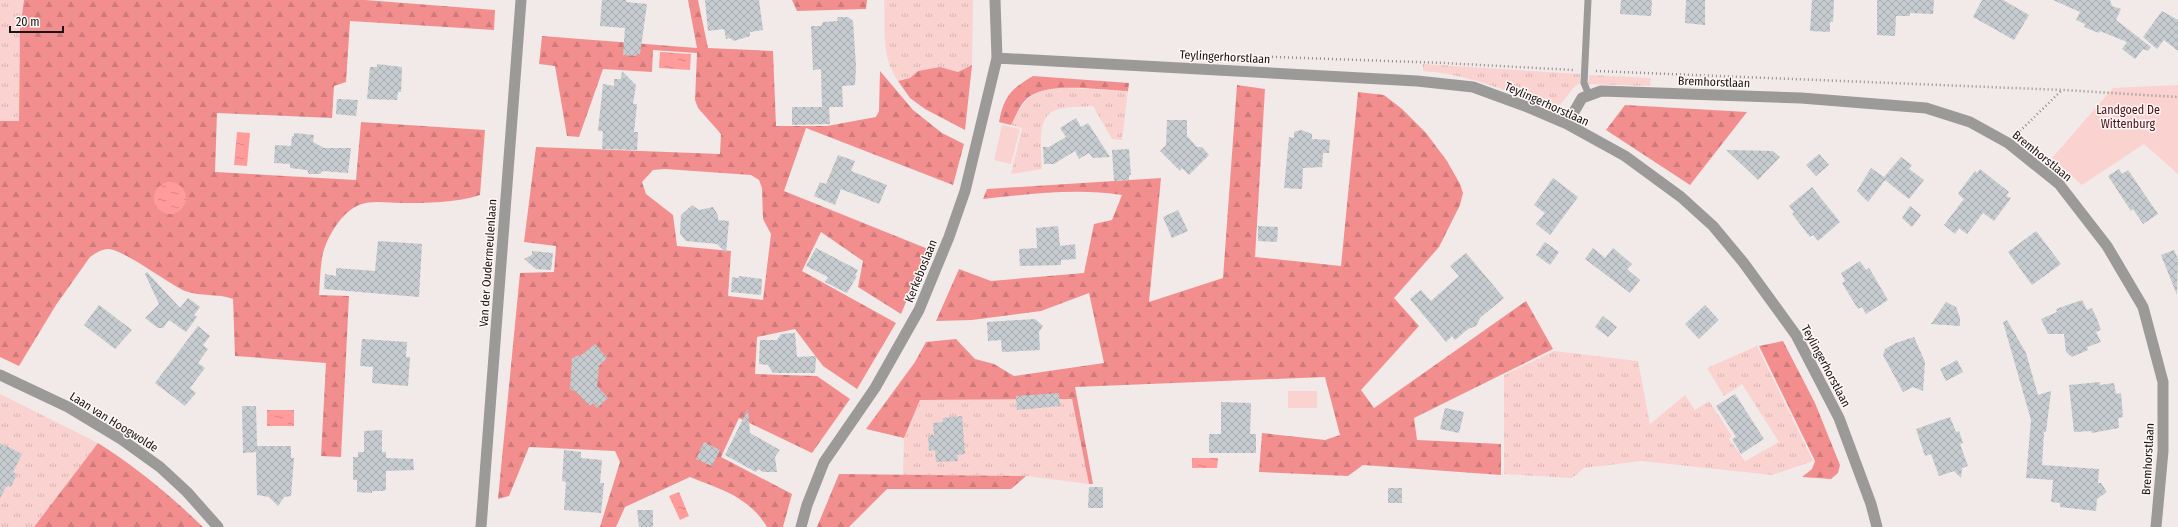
<svg xmlns="http://www.w3.org/2000/svg" width="2178" height="527" font-family="'Fira Sans Condensed',sans-serif">
	<style>
		.grass { fill: url(#grass-tufts) }
		.forest { fill: url(#forest-firs); fill-rule: evenodd }
		.park { fill: #fad3d1 }
		.water { fill: url(#water-ripples) }
		.building { fill: url(#building-cross-hatch) }
		.lines { fill: none; stroke-linecap: round; stroke-linejoin: round }
		.path { stroke: #8f8b8a; stroke-width: 2.5; stroke-dasharray: 1 3; stroke-linecap: butt }
		.service { stroke: #9c9999; stroke-width: 7 }
		.minor { stroke: #9c9999; stroke-width: 11 }
		.tertiary { stroke: #9c9999; stroke-width: 11 }
		.labels { text-anchor: middle; dominant-baseline: central; stroke-width: 3; stroke-linejoin: round; paint-order: stroke }
		.street-label { font-size: 12px; fill: #171515; stroke: #fff7f6 }
		.park-label { font-size: 12px; fill: #4d1116; stroke: #fff7f6 }
	</style>
	<defs>
		<pattern id="grass-tufts" width="24" height="20" patternUnits="userSpaceOnUse"><rect width="24" height="20" fill="#fad3d1"/><path d="M3 7l-1-3M5 7V3M7 7l1-3M15 17l-1-3M17 17v-4M19 17l1-3" fill="none" stroke="#d6b4b3"/></pattern>
		<pattern id="forest-firs" width="22" height="20" patternUnits="userSpaceOnUse"><rect width="22" height="20" fill="#f28f8e"/><path d="M5 1l3.5 6h-7zM16 11l3.5 6h-7z" fill="#cf7a7a"/></pattern>
		<pattern id="water-ripples" width="26" height="14" patternUnits="userSpaceOnUse"><rect width="26" height="14" fill="#ff9b9a"/><path d="M2 4q2-2 4 0t4 0M15 11q2-2 4 0t4 0" fill="none" stroke="#da8584"/></pattern>
		<pattern id="building-cross-hatch" width="8" height="8" patternUnits="userSpaceOnUse"><rect width="8" height="8" fill="#c5cbcf"/><path d="M0 0l8 8M0 8l8-8" fill="none" stroke="#a8adb1"/></pattern>
	</defs>
	<rect width="100%" height="100%" fill="#f1eae9"/>
	<!-- grass -->
	<path class="grass" d="M0,0H24L20,29L19,122L0,121Z
		M884,0H973L972,65L958,72L940,67L918,71L910,78L898,81C880,53 886,32 884,0Z
		M1423,64L1580,74V83C1567,90 1565,107 1550,108C1508,91 1468,74 1423,71Z
		M1589,75L1651,78L1650,86L1588,84Z
		M1048,87L1128,91L1122,140L1112,139L1093,106C1081,107 1067,106 1056,110C1035,116 1042,153 1042,169L1011,174L1022,128L1011,125C1022,104 1026,97 1048,87Z
		M1757,346L1813,461L1772,475L1641,461L1584,468L1572,478L1504,474V375L1554,351L1638,361L1650,424L1685,395L1695,410L1709,401L1732,436L1729,439L1745,461L1779,442L1742,384L1724,396L1707,368Z
		M0,394L98,443L34,527H0Z
		M1072,399L1089,484L1026,476L903,475L904,438L920,400Z"/>
	<!-- forest -->
	<path class="forest" d="M24,0H365L495,10L494,30L350,21L346,82L334,86L332,118L217,113L215,172L356,180L361,122L485,130L480,195C454,203 428,203 401,203C388,203 372,200 359,205C341,212 325,240 322,258C320,270 320,283 319,295L349,296L341,457L321,456L326,363L235,356L233,299C218,293 200,297 185,291C167,283 122,248 107,249C100,250 96,253 90,257L56,305L19,366L0,357V121H19L20,29Z
		M688,0H698L708,48L773,51L776,126H827L876,117L879,111L880,71L913,110L942,133L964,144L953,185L806,128L784,191L928,249L901,314L858,287L863,261L821,232L802,271L896,323L857,389L823,366L795,329L757,337L755,374L817,376L850,399L812,453L739,418L721,457L792,494L783,527H767C748,496 722,490 690,477L625,507L616,527H600L620,462L615,451L529,447L509,496L498,499L520,273L554,272L556,246L524,242L536,147L720,154L721,134L698,108L695,100L697,53L653,50L652,72L603,69L579,137L567,136L555,66L539,64L542,36L697,48ZM665,169L751,175L759,180L762,188L763,219L771,234L763,300L728,296L731,251L677,246L673,215L646,194L642,182L653,170Z
		M792,0H867L866,9L797,11Z
		M972,65L965,130L925,109L910,98L898,81L910,78L918,71L940,67L958,72Z
		M1033,76L1129,83L1128,91C1103,90 1052,82 1032,95C1021,101 1017,114 1011,125L999,122C1004,96 1011,89 1033,76Z
		M1237,85L1265,89L1255,257L1341,266L1358,92L1384,95L1402,109L1426,133L1447,161L1460,184L1463,193L1460,205L1439,247L1394,298L1419,326L1361,390L1374,408L1526,301L1553,349L1414,418L1417,440L1501,444V475L1363,465L1348,476L1259,472L1262,433L1325,440L1340,435L1325,377L1075,387L1093,484H1089L1072,399L920,400L904,438L866,429L915,362L926,342L956,339L975,359L994,364L1014,376L1104,363L1089,293L1041,311L972,320L936,321L959,269L991,281L1084,273L1094,224L1112,220L1122,195C1077,188 1028,194 983,199L987,189L1161,178L1149,302L1223,278Z
		M1625,105L1747,112L1690,185L1606,130Z
		M1783,341L1815,403L1840,465L1838,473L1831,479L1802,477L1812,469L1815,461L1759,346Z
		M98,443C136,467 170,495 203,527H34Z
		M839,474L1026,476L1011,489H887L849,527H817Z"/>
	<!-- park -->
	<path class="park" d="M2178,85V174L2144,144L2082,185L2052,158L2113,88Z
		M1002,125L1020,129L1011,164L994,160Z
		M1288,391H1317V408H1288Z"/>
	<!-- water -->
	<path class="water" d="M660,52L691,54L690,70L659,68Z
		M237,132L250,133L247,166L234,165Z
		M154 198a16 16 0 1 1 32 0a16 16 0 1 1-32 0Z
		M267,410H294V426H267Z
		M1192,458H1218L1217,468H1192Z
		M679,492L689,516L680,520L669,496Z"/>
	<!-- building -->
	<path class="building" d="M602,0H626V2L647,4L640,54H637L636,56L623,55L625,28L600,26Z
		M705,0H759L763,30L750,32V36L734,41L730,38L726,39L724,29L708,31Z
		M1621,0H1652L1651,16L1620,14Z
		M1686,0H1705V25L1685,23Z
		M1812,0H1834L1833,22H1830V32L1810,31Z
		M1877,0H1934L1933,14L1910,13V16H1896L1895,36L1877,35Z
		M1982,0H2003L2029,15L2014,40L1973,17Z
		M2053,0H2110L2112,6L2121,9L2116,20L2151,47L2148,51L2143,49L2135,59L2122,49L2127,42L2100,31L2099,33L2084,27L2085,24L2076,20L2080,12Z
		M2162,11L2178,20V51L2164,40L2157,49L2143,37Z
		M838,17H848L853,21L856,66L855,85L842,86L843,107H829L830,124L792,125V107H822L821,69L813,70L811,26H821L823,22L837,21Z
		M377,64L402,67L401,92H398L397,100L367,99L370,67H377Z
		M622,71L636,85L633,104H637L634,132H638L637,150L602,149L603,131H598L603,84L614,86V79H621Z
		M337,99L358,100L356,116L336,114Z
		M1076,118L1081,127L1088,123L1110,157L1093,158L1089,153L1079,159L1075,151L1054,164H1044L1043,147H1049L1066,137L1060,128Z
		M1167,120H1187V136L1197,147H1202L1209,155L1189,175L1182,168L1180,171L1160,151L1166,145Z
		M1301,130L1312,134V139L1330,140L1329,153H1323L1322,167L1303,168L1302,189L1284,188L1289,137L1294,138V132Z
		M294,133L314,135L313,142L324,148H351L348,173L323,171L320,174H309L307,170L290,168V164L274,163L275,145L291,146L292,136H294Z
		M1129,149L1131,175H1129V180L1114,181L1112,150Z
		M1726,150L1773,151L1780,157L1758,180Z
		M1819,154L1829,165L1816,176L1806,165Z
		M838,155L855,161L851,171L887,185L879,204L841,189L835,205L814,196L820,182L826,184Z
		M1901,157L1912,165L1909,169L1924,180L1909,199L1885,180L1868,202L1857,191L1871,168L1884,177Z
		M1980,169L2009,192L2006,196L2011,198L1994,221L1983,213L1967,234L1959,228L1955,234L1944,225L1964,199L1958,194L1960,191L1975,171L1977,173Z
		M2119,169L2122,174L2128,170L2158,214L2143,224L2133,209L2131,211L2108,176Z
		M1553,178L1578,197L1550,235L1536,224L1545,213L1534,205Z
		M1812,187L1840,222L1818,241L1813,235L1810,237L1792,214L1794,212L1789,206Z
		M692,205L699,210L713,207L718,215V220L729,221L726,253L717,244L686,241L680,234L681,215Z
		M1910,206L1921,215L1912,227L1902,218Z
		M1178,210L1188,231L1172,238L1163,217Z
		M1058,226L1060,246L1075,244L1076,259L1061,260V265L1020,266L1019,249L1037,248L1036,228Z
		M1258,226L1278,227L1277,242L1258,241Z
		M2036,231L2061,264L2032,285L2008,252Z
		M378,241L422,244L419,297L324,289L325,274L336,276V268L375,271Z
		M1545,242L1559,252L1550,265L1536,255Z
		M816,248L858,270L855,275L857,276L847,293L825,282L828,277L806,266Z
		M1593,248L1605,258L1613,248L1632,264L1627,269L1640,280L1630,293L1585,259Z
		M2174,250L2178,259L2177,295L2161,255Z
		M532,251L553,253L551,270L536,269L524,259L532,255Z
		M1466,253L1504,298L1480,318L1476,326L1468,329L1455,340L1452,336L1446,342L1410,299L1421,290L1431,301L1459,276L1450,266Z
		M1860,261L1866,270L1869,268L1888,300L1866,314L1862,307L1858,309L1842,283L1845,281L1841,273Z
		M147,272L180,308L188,298L200,307L194,315L197,317L186,332L169,320L163,328H158L145,318L159,304L145,274Z
		M739,276L762,279L761,295L731,292L732,277L739,278Z
		M2082,300L2087,310L2092,308L2097,319L2101,330L2096,332L2101,342L2087,347L2088,350L2072,357L2066,352L2064,334H2048L2041,319L2057,312L2056,309Z
		M1946,302L1956,307L1960,318V326L1931,324Z
		M99,305L132,330L115,349L84,325Z
		M1705,305L1719,320L1699,339L1685,324Z
		M1603,316L1617,327L1608,337L1595,327Z
		M1035,319L1043,326L1039,332L1040,350L1002,352L1001,340L988,341L987,322Z
		M2007,320L2026,353L2038,395L2051,391L2046,432H2044L2042,465L2099,469L2098,483H2101L2107,492L2097,499L2096,511L2060,507V503L2051,502L2053,480L2026,478L2031,420L2003,322Z
		M198,326L210,336L203,345L208,349L198,363L205,368L190,388L196,393L185,406L155,383Z
		M795,333L797,357L816,356L815,373H773L768,365L759,364L760,340H777L781,334Z
		M1914,337L1925,362L1923,391L1913,387L1903,392L1883,355L1885,349L1896,343Z
		M362,339L407,342L406,357H410L408,386L372,383L373,367L360,366Z
		M595,344L607,358L599,366L597,386L608,398L597,408L593,403L590,406L576,392L570,389L572,358L583,354Z
		M1957,360L1963,372L1946,381L1940,369Z
		M2100,382V385L2114,383L2116,394L2121,393L2123,417L2118,418L2119,428L2092,433L2091,431L2074,432L2069,385Z
		M1059,393L1060,406L1017,410L1016,396Z
		M1735,394L1764,439L1741,454L1732,439L1736,437L1716,406Z
		M1221,402L1251,403L1250,434H1256V453H1209V434H1221Z
		M242,406H256L257,446H291V458H294L291,496L284,497L278,506L269,497L257,495L256,452L243,453Z
		M1445,408L1464,412L1459,433L1440,429Z
		M748,409L750,433L780,450L775,457L777,472H763L758,469L756,472L725,455Z
		M962,416L965,454L957,455L958,461L936,462L935,450L929,451L928,435H934L933,423L943,422V418Z
		M1950,417L1956,432L1959,431L1963,443L1960,444L1968,466L1962,468L1961,478L1954,471L1939,476L1931,454L1925,456L1916,429Z
		M382,430V452H386V458L413,459L414,470L386,471V489L384,491H372V493L357,492V480H353V457H358V452H364V431Z
		M704,442L720,450L712,466L696,459Z
		M0,443L22,454L13,472L17,474L11,487L7,485L0,498Z
		M564,450L581,452V458L602,460L600,483H604L601,513L564,510L566,482L562,481Z
		M1089,487H1103V508H1088Z
		M1388,488H1402V503H1388Z
		M637,510H653V527H639Z"/>
	<g class="lines">
		<!-- path -->
		<path class="path" d="M1248,56L1444,63L1573,70
			M1596,71L2063,90L2178,97
			M2017,134L2062,90"/>
		<!-- service -->
		<path class="service" d="M1588,0L1584,83L1589,95"/>
		<!-- minor -->
		<path class="minor" d="M997,58L1417,81L1473,87L1525,106L1567,124L1625,156L1681,197L1713,226L1743,262L1796,335L1839,418L1871,504L1877,527
			M1567,124L1582,98L1601,91L1801,98L1926,108L1970,122L2008,143L2059,184L2107,246L2143,307L2163,382V451L2156,527
			M0,375L68,407L121,439L160,467L187,492L218,527
			M801,527L807,505L824,462L875,388L919,310L949,237L965,191L997,58L995,0"/>
		<!-- tertiary -->
		<path class="tertiary" d="M481,527L521,0"/>
	</g>
	<g class="labels">
		<!-- street labels -->
		<g class="street-label">
			<text transform="translate(1225 57) rotate(3)">Teylingerhorstlaan</text>
			<text transform="translate(1714 82) rotate(2)">Bremhorstlaan</text>
			<text transform="translate(1547 104) rotate(24)">Teylingerhorstlaan</text>
			<text transform="translate(2042 156) rotate(39)">Bremhorstlaan</text>
			<text transform="translate(488 263) rotate(-86)">Van der Oudermeulenlaan</text>
			<text transform="translate(921 271) rotate(-68)">Kerkeboslaan</text>
			<text transform="translate(1826 366) rotate(62)">Teylingerhorstlaan</text>
			<text transform="translate(114 422) rotate(32)">Laan van Hoogwolde</text>
			<text transform="translate(2148 459) rotate(-87)">Bremhorstlaan</text>
		</g>
		<!-- park labels -->
		<g class="park-label">
			<text x="2128" y="110">Landgoed De<tspan x="2128" dy="14">Wittenburg</tspan></text>
		</g>
	</g>
	<!-- scale -->
	<path d="M10 26v6h53v-6" fill="none" stroke="#171515" stroke-width="2"/>
	<text x="16" y="26" font-size="12" fill="#171515" stroke="#fff7f6" stroke-width="3" paint-order="stroke">20 m</text>
</svg>
